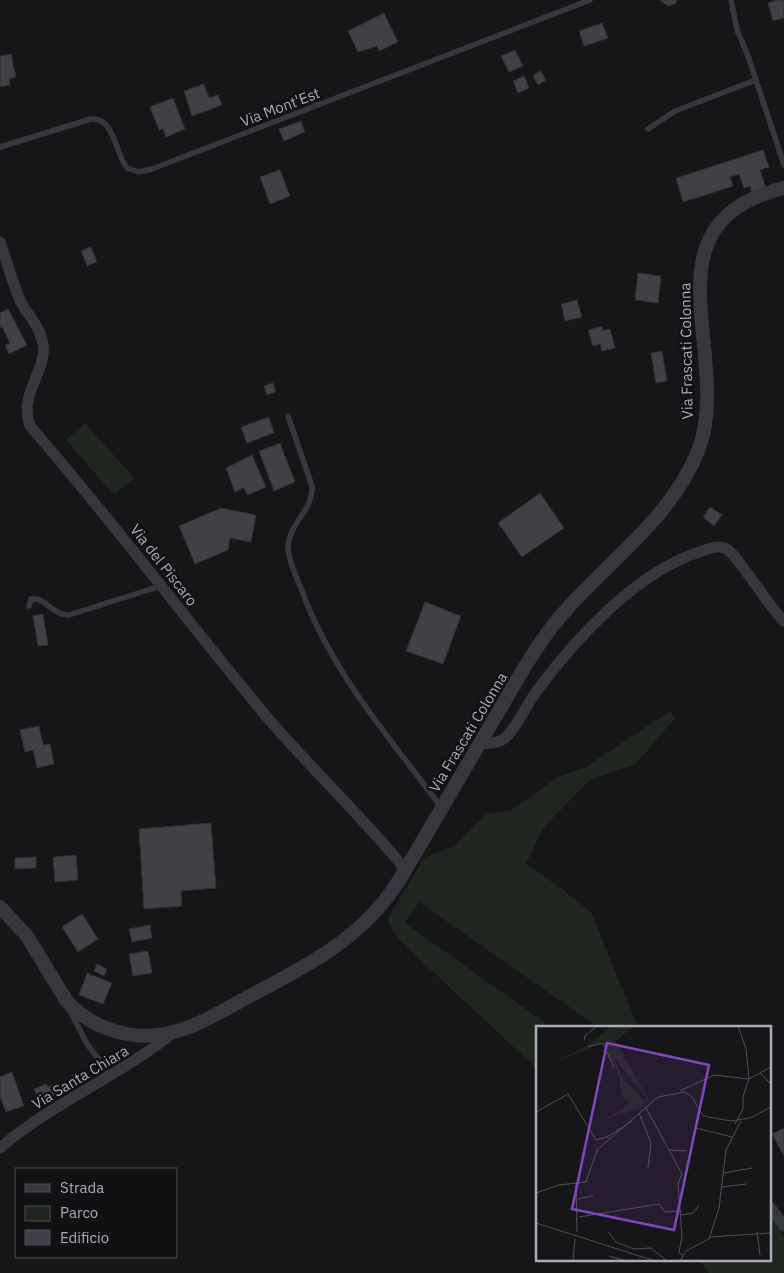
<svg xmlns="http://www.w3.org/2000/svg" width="784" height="1273" font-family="'IBM Plex Sans',sans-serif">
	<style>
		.green { fill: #1e261f }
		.building { fill: #404145; stroke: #303034 }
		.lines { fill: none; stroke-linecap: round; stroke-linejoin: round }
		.service { stroke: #37383d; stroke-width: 5.5 }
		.minor { stroke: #37383d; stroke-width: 11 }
		.tertiary { stroke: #37383d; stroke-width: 14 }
		.labels { text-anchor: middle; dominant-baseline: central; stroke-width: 5; stroke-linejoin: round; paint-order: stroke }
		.street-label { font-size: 15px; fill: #a8adb8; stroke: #111113 }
		.inset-road { fill: none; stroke: #505258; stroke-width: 1 }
		.view { fill: #8446be; fill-opacity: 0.15; stroke: #8446be; stroke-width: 2.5 }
		.inset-edge { fill: none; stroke: #a8adb8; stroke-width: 2.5 }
	</style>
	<rect width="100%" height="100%" fill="#161618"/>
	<!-- green -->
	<path class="green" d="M85,423L134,478L114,495L66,440Z
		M670,711L675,718L636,764L590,780L543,828L526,864L558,886L591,912L638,1027H598L419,902L405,923L551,1027H538V1070L399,940L387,920L425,857L453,847L487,814L511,810L558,777L584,768Z
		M770,1217L784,1235V1273H709L698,1259H770Z"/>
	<!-- building -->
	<path class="building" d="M660,0H677L675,4L668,6Z
		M777,0H784V18L773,21L768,3Z
		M384,13L398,42L379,51L377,46L358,52L348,31Z
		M602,23L608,38L584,46L579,31Z
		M515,50L523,66L509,72L501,56Z
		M11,54L16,77L9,79L10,85L0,87V56Z
		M541,71L546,80L538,85L533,75Z
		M524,76L529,88L518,93L513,81Z
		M204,84L209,98L218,95L222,105L192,116L184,91Z
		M173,98L185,129L166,137L163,129L159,130L150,107Z
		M301,121L305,132L284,141L279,129Z
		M763,150L769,167L760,170L766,188L752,193L750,186L744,188L739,174L730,177L733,186L683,202L676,178Z
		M280,170L290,196L270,204L260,177Z
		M91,247L97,262L87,266L81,251Z
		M638,273L661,276L658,303L635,300Z
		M577,300L582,317L565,321L561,304Z
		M8,309L27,345L9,354L5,345L10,343L2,327L0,328V313Z
		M602,326L603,331L610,329L615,348L602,351L600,344L593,346L588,330Z
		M662,351L667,381L656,383L651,353Z
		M273,383L276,392L267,395L264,386Z
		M269,417L274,433L247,443L241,427Z
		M280,443L295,482L274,491L259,451Z
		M252,455L266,487L247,495L244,488L235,492L226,468Z
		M540,493L564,528L522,557L498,523Z
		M710,507L722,515L714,526L703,517Z
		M221,508L256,515L251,542L230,538L228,550L195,564L179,526Z
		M425,602L461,616L443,664L406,651Z
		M43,614L48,645L38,646L33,616Z
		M39,726L43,745L50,744L54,764L37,768L33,750L25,752L20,730Z
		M211,823L216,888L181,891L182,906L144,909L139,829Z
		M76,855L78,880L55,882L53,857Z
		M36,857V868L15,869V858Z
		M82,914L98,939L78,952L62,927Z
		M150,925L152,938L132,942L129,929Z
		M148,951L152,973L133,976L129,954Z
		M97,964L107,969L104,976L94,971Z
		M87,973L112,983L103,1004L79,995Z
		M12,1072L24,1106L6,1112L0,1096V1077Z
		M46,1084L48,1087L53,1085L58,1095L41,1103L34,1089Z
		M784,1128V1156L772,1134Z"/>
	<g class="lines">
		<!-- service -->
		<path class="service" d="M731,0L737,30L748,56L784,165
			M648,129L675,111L756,80
			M0,147L91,119C115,117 115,154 127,168L139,172L152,169L590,0
			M288,416L312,486C314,510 288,524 288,548C289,563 297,578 302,591C332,673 390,738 441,807
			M29,606L31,599C46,597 53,616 69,615L161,586
			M69,1009L87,1044L111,1075"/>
		<!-- minor -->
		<path class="minor" d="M0,242C7,261 12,282 20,300C27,315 41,327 43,345C47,372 18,393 30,426C112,520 186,620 266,716C311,769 362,816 405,869
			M479,743C488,744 497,744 505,738C517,728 528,701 539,688C578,636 636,573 699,552C707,549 716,545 725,548C738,554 768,607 784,621
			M0,1148C53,1102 120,1076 174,1032
			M770,1207L784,1226"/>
		<!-- tertiary -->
		<path class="tertiary" d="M0,907L27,936L66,1000C87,1026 126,1039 158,1035C190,1031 219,1013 246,998C303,968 359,941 396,885C431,828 464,769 499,711C514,684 530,657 548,632C595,569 668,526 698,451C735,356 638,223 784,188"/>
	</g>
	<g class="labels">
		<!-- street labels -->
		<g class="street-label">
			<text transform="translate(280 107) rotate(-21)">Via Mont'Est</text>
			<text transform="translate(686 351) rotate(-91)">Via Frascati Colonna</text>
			<text transform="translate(164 565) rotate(52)">Via del Piscaro</text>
			<text transform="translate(468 732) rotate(-59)">Via Frascati Colonna</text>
			<text transform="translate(80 1077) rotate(-31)">Via Santa Chiara</text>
		</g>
	</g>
	<!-- overview -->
	<g transform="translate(536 1026)">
		<rect width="235" height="235" fill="#161618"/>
		<path d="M76,0H99L79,15L113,74L106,81L70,93L93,78L86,70L83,49L67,16L16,38L49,21ZM77,30L111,73L109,75L88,54Z" fill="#1e261f" fill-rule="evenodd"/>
		<path class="inset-road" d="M48,15L49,10L61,0M52,21L67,17L78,42M224,47L235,58M144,65L178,49L213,53L235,41M109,80L146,148L142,158L146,210L143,227L147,229M0,86L32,68L60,114L71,111L96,95M103,87L115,117L112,142M199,98L207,83V71L213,52L210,23L202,0M160,102L196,111M133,124L151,125M187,147L216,142M40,158L41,206M186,161L210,158M0,167L23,159L50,156L61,124L122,71L149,66L156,71L167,90L195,95L214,92L235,81M42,173L57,170M145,189L157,187L163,179M43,191L123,178L129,186L145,185M0,197L119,235M72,206L80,216L98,223L115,222L131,235M221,206L224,229M174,211L235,207M73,230L91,235M37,235L39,213M144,235L150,225L173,213L183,182L190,124L205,95"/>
		<path class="view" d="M71,17L173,39L138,204L36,183Z"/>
		<rect width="235" height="235" class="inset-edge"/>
	</g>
	<!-- legend -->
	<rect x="15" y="1168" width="162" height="90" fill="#111113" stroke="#4d4f55"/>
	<rect x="25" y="1184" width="25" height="8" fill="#37383d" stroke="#4d4f55"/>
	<text x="60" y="1193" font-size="15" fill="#a8adb8">Strada</text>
	<rect x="25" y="1206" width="25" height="15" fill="#1e261f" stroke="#4d4f55"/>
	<text x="60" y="1218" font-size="15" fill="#a8adb8">Parco</text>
	<rect x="25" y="1230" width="25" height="15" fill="#404145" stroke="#4d4f55"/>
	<text x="60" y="1243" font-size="15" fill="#a8adb8">Edificio</text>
</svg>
